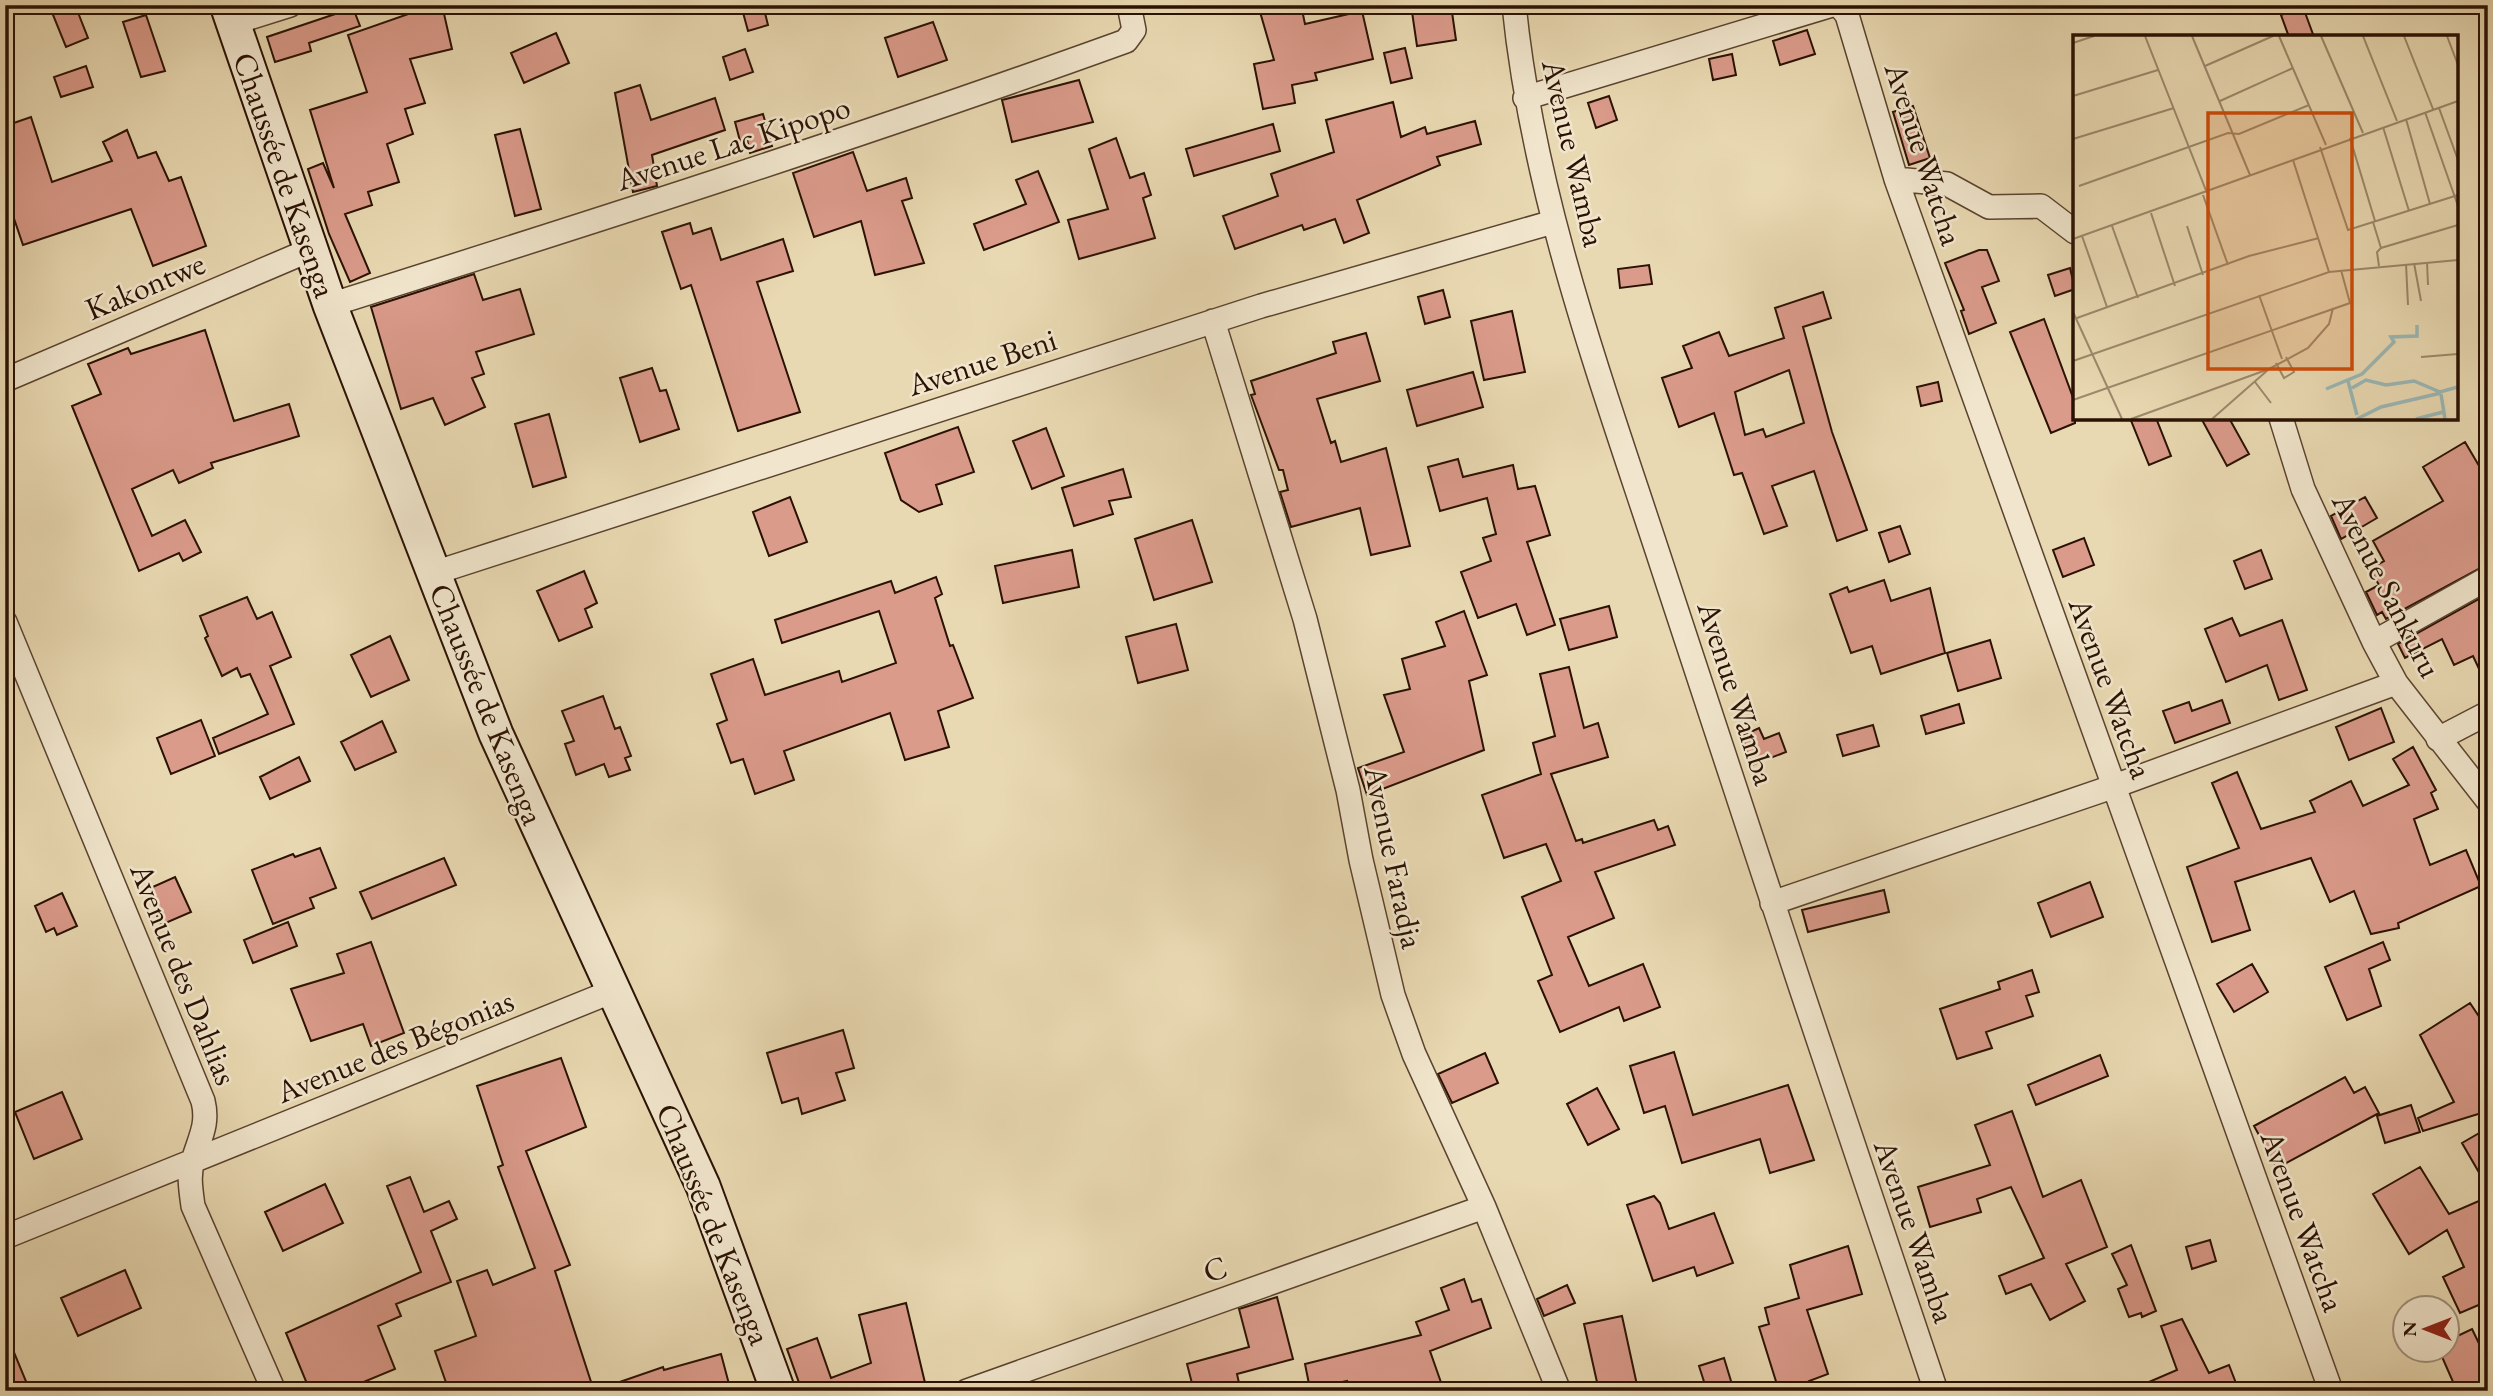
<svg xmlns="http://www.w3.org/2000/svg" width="2493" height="1396" font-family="'EB Garamond',serif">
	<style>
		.building { fill: #db9b8b; stroke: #2a1103; stroke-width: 2; fill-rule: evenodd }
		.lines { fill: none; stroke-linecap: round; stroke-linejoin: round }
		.street-casing { stroke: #5a432f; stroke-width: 26 }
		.secondary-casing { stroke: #2a1103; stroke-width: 37 }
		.street { stroke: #f1e6cd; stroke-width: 23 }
		.secondary { stroke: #f1e6cd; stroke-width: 33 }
		.labels { text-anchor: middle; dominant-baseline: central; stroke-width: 5; stroke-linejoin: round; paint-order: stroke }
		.street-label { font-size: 32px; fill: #2a1103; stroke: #f1e6cd }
		.inset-river { fill: none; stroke: #9ab8b6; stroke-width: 3.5 }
		.inset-road { fill: none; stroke: #9d896c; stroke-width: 2 }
		.view { fill: #cc4e0b; fill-opacity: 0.15; stroke: #cc4e0b; stroke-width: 3.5 }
		.inset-edge { fill: none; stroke: #2a1103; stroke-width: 3.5 }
	</style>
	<rect width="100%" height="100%" fill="#e9d9b2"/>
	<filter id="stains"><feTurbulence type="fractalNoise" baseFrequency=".00286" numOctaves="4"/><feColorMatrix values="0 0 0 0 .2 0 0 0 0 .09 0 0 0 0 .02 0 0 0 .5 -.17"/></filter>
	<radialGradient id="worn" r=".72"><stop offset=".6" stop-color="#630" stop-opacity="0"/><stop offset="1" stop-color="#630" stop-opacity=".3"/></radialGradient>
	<!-- building -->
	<path class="building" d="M49,5H75L88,38L66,47Z
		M434,5H442L452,49L410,59L425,103L405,109L413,134L387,144L399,182L368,192L372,205L345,214L370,273L350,282L329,234L308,169L323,163L334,188L310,110L367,92L348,35Z
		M741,5H763L768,25L748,31Z
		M1258,5H1301L1305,24L1362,11L1373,59L1315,73L1317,80L1292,85L1295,103L1263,109L1254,64L1274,60Z
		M1411,5H1451L1456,40L1417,46Z
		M2303,7L2314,37H2289L2281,15Z
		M353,8L360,26L309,43L311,51L275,62L267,37Z
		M146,15L165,71L141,77L123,22Z
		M933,22L947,60L898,77L885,38Z
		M1807,30L1815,54L1780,65L1773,41Z
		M556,33L569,63L524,83L511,53Z
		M1405,48L1412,78L1391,83L1384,53Z
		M745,49L753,72L730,80L723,57Z
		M1732,54L1736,75L1713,80L1709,59Z
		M86,66L93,87L61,97L54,77Z
		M1079,80L1093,122L1012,142L1002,100Z
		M640,85L651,120L715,98L725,130L652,155L657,186L633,192L615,93Z
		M1609,96L1617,120L1596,128L1588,103Z
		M1393,102L1401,137L1425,127L1427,134L1475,121L1481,144L1437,157L1440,165L1357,200L1369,233L1344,243L1335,219L1304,230L1302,225L1235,249L1223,216L1278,196L1271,174L1334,152L1326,120Z
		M1913,106L1930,158L1909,165L1893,112Z
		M763,114L772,146L750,153L747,139L740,141L735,122Z
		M31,117L52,182L112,161L103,142L127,130L138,158L156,152L169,181L181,177L206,246L153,266L131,209L23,245L5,192V126Z
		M1273,124L1280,151L1194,176L1186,149Z
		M520,129L541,209L515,216L495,135Z
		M1116,138L1130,178L1144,173L1151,195L1143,198L1155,238L1079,259L1068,220L1108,209L1089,149Z
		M853,152L867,191L906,178L912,198L902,201L924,263L875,275L861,221L814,237L793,173Z
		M1038,171L1059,222L984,250L974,224L1026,204L1016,180Z
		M690,223L693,234L711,228L721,260L783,239L793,271L757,282L800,412L738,431L691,285L681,289L662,232Z
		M1979,250H1987L1999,281L1982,287L1996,323L1969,334L1961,311L1964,310L1945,263Z
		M1649,265L1652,284L1620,288L1618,269Z
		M2070,268L2075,289L2055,296L2048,275Z
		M474,274L483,300L520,289L534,334L476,352L484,374L472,378L485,407L445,425L433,398L401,409L371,307Z
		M1443,290L1450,317L1425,324L1418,297Z
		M1823,292L1831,318L1803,327L1832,432L1867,530L1837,541L1814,471L1772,486L1787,526L1764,534L1742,473L1734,475L1714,413L1679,427L1662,378L1692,368L1683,346L1719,332L1729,356L1784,338L1775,308ZM1789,370L1804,423L1766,437L1763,429L1745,435L1735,392Z
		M1512,311L1525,372L1484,380L1471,321Z
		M2044,319L2075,403V423L2051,433L2010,332Z
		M205,330L234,421L289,404L299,436L211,463L213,468L179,483L173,470L132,489L152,536L185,520L201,552L183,561L179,553L139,571L72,406L101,394L88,364L128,348L131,354Z
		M1366,333L1380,381L1317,399L1331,443L1335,441L1341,462L1386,448L1410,546L1371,555L1360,508L1291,527L1280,492L1288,490L1283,470H1279L1251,395L1255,394L1251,381L1336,353L1333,342Z
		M652,368L660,391L666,390L679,429L640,442L620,378Z
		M1473,372L1483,407L1417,426L1407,390Z
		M1938,382L1942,401L1921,406L1917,387Z
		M549,414L566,477L533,487L515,424Z
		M2130,418H2156L2171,456L2149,465Z
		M2201,418H2229L2249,454L2227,466Z
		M958,427L974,472L936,485L942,504L919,512L901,500L885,453Z
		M1046,428L1064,476L1032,489L1013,441Z
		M2465,442L2488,481V564L2386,619L2382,612L2377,615L2366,592L2379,585L2370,569L2384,561L2373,541L2443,501L2423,467Z
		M1458,459L1463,477L1513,465L1518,489L1535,486L1550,535L1527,542L1555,625L1527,635L1516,604L1478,618L1461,572L1491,561L1483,538L1496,534L1487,498L1440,511L1428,467Z
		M1123,469L1131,497L1109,501L1113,514L1074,526L1062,488Z
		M790,497L807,542L769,556L753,512Z
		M2365,497L2377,518L2341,539L2331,516Z
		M1192,520L1212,582L1154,600L1135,539Z
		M1900,526L1910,554L1889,562L1879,533Z
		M2084,538L2094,565L2063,577L2053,550Z
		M1072,550L1079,587L1003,603L995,566Z
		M2261,550L2272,579L2245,589L2234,561Z
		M584,571L597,603L585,609L592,627L559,641L537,591Z
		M936,577L942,594L935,598L950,646L953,645L973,698L938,711L949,747L905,760L890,713L784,751L794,780L755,794L743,759L731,763L717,724L727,720L711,674L753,659L765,695L839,671L842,682L896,663L879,611L782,643L775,620L891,581L895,593Z
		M1884,580L1891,601L1930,588L1945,653L1881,674L1872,646L1851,653L1830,594L1847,587L1849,592Z
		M2488,594V688L2473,656L2454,665L2442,639L2405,658L2398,644Z
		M247,597L257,619L272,612L291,657L270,666L294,724L219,754L213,738L268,714L250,674L241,677L237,668L222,676L205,638L208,636L200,616Z
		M1609,606L1617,637L1569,650L1560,619Z
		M1464,611L1487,675L1469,681L1484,750L1367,795L1358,768L1404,752L1384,695L1410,689L1402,659L1445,646L1436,622Z
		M2232,618L2240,636L2282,620L2307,690L2279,700L2267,665L2226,682L2205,629Z
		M1176,624L1188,670L1138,683L1126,637Z
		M390,636L409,680L371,697L351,655Z
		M1990,640L2001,678L1958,691L1947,653Z
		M1569,667L1584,728L1598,723L1608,757L1551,774L1576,841L1582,839L1583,843L1654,820L1658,830L1668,826L1675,845L1595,872L1614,918L1568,937L1589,986L1643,964L1660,1007L1624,1021L1619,1007L1560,1032L1538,981L1552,975L1522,897L1561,881L1546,844L1504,858L1482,795L1541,774L1533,743L1555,736L1540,674Z
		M603,696L615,729L620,727L631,756L625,758L630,770L609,777L604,764L576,775L565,744L574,741L562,711Z
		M2222,700L2230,723L2175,743L2163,711L2189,702L2192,711Z
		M1959,704L1964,723L1926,734L1921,716Z
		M2381,708L2394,742L2349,760L2336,727Z
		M201,720L215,756L171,774L157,738Z
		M382,721L396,752L355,770L341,742Z
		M1873,725L1879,746L1843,756L1837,735Z
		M1759,728L1764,739L1779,733L1786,752L1752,765L1742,736Z
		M2413,747L2436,790L2431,793L2438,809L2414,819L2430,865L2466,850L2481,886L2398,923L2399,928L2371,934L2354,891L2330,902L2311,858L2235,882L2250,930L2212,942L2187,867L2239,848L2212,783L2237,772L2261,829L2315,812L2310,801L2351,781L2363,806L2409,785L2393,759Z
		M299,757L310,781L270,799L260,777Z
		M320,848L336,888L310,898L314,908L273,924L252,870L293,854L295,857Z
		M444,858L456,885L372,919L360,892Z
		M175,877L191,912L161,925L146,890Z
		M2090,882L2103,917L2051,937L2038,903Z
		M1884,890L1889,912L1808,932L1802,910Z
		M62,893L77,926L57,935L54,928L46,932L35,906Z
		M288,922L297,946L253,963L244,940Z
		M371,942L404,1033L371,1046L363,1024L311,1041L291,989L344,973L337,954Z
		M2383,942L2390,960L2369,969L2381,1006L2347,1020L2325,967Z
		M2252,964L2268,992L2234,1012L2217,984Z
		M2032,970L2039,992L2026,996L2033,1016L1986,1032L1992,1048L1957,1059L1940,1009L2000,989L1998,982Z
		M2470,1003L2488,1030V1111L2423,1131L2418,1118L2454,1102L2420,1035Z
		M843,1030L854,1068L836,1073L845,1100L802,1114L798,1098L782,1103L767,1053Z
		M1674,1052L1693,1115L1788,1085L1814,1160L1770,1173L1760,1139L1682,1163L1665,1106L1644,1113L1630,1066Z
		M1485,1053L1498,1083L1452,1103L1438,1074Z
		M2100,1055L2108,1076L2036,1105L2028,1085Z
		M561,1058L586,1127L526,1151L570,1265L555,1271L594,1391H449L435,1351L476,1336L457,1281L487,1270L493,1285L535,1268L498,1167L503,1165L477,1086Z
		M2345,1077L2354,1093L2365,1087L2379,1113L2277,1168L2254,1126Z
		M1597,1088L1619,1129L1588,1145L1567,1104Z
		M62,1092L82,1139L34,1159L15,1112Z
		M2411,1105L2420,1132L2385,1143L2377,1116Z
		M2012,1111L2043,1197L2081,1180L2107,1247L2066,1264L2085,1301L2050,1320L2031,1284L2006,1294L1999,1276L2044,1258L2011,1187L1977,1199L1981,1212L1930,1227L1918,1187L1990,1165L1975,1125Z
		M2488,1128V1188L2462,1143Z
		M2420,1167L2449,1214L2488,1197V1301L2460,1313L2443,1277L2464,1267L2447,1230L2409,1254L2373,1194Z
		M410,1177L424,1212L449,1201L457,1219L431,1231L451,1282L396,1304L401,1316L378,1326L395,1369L342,1391H310L286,1333L421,1272L387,1186Z
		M325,1184L343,1223L283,1251L265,1212Z
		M1654,1196L1660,1203L1669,1229L1714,1213L1733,1263L1697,1276L1694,1267L1653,1281L1627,1205Z
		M2210,1240L2216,1261L2192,1269L2186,1247Z
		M2131,1245L2156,1311L2142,1317L2141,1313L2129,1317L2118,1289L2127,1285L2112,1254Z
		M1848,1246L1862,1294L1807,1310L1828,1374L1809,1381L1813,1391H1779L1759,1327L1769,1324L1765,1308L1799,1298L1790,1265Z
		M125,1270L141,1308L78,1336L61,1298Z
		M1464,1279L1472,1302L1481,1299L1491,1328L1430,1351L1444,1391H1349L1347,1381L1310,1389L1305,1364L1421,1335L1416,1322L1449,1310L1441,1288Z
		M1567,1285L1575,1303L1544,1316L1537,1299Z
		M1277,1297L1293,1359L1237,1374L1239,1383L1210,1391H1194L1187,1364L1249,1347L1239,1309Z
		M906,1303L926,1387L911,1391H802L787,1349L817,1338L831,1378L871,1363L859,1315Z
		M1622,1316L1637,1385L1599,1391L1584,1324Z
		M2182,1319L2209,1373L2229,1365L2239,1391H2128L2177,1370L2161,1326Z
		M2472,1329L2488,1362V1379L2464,1391H2457L2439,1350H2447V1341Z
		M5,1333H6L30,1391H5Z
		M721,1354L729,1384L704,1391H605L604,1387L611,1385L663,1367L664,1370Z
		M1724,1358L1734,1391H1707L1699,1366Z"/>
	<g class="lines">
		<defs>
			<path id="street" d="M1514,5C1534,204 1606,393 1667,581C1755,852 1845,1121 1936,1391
				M1839,5L1847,15L1896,179L2331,1391
				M233,23L290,5
				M1525,98L1832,5
				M1896,179L1947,184L1989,207L2041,206L2075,232
				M330,305C596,221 863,136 1126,41L1134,30L1129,5
				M1213,321L1305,619L1348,790L1361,860L1393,995L1414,1054L1484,1207L1559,1391
				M5,380L310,250
				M2281,418L2303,489L2374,642L2396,683L2488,801
				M434,573L1261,306L1553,222
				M5,622L203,1101C209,1125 199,1139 193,1161C188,1175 191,1191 193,1206L274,1391
				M2374,642L2488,578
				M2438,739L2488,713
				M1772,903L2112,787L2396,683
				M5,1237L613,991
				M967,1391L1484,1207"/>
			<path id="secondary" d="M227,5L330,305L496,734L703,1186L778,1391"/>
		</defs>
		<!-- street casing -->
		<use href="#street" class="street-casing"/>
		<!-- secondary casing -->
		<use href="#secondary" class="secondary-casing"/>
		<!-- street -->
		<use href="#street" class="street"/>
		<!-- secondary -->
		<use href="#secondary" class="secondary"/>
	</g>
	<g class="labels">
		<!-- street labels -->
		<g class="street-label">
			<text transform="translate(733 143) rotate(-18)">Avenue Lac Kipopo</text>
			<text transform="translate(1574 153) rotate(77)">Avenue Wamba</text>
			<text transform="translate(1924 154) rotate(72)">Avenue Watcha</text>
			<text transform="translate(285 175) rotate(71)">Chaussée de Kasenga</text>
			<text transform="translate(145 286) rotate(-23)">Kakontwe</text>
			<text transform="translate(982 362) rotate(-18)">Avenue Beni</text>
			<text transform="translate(2387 585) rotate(63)">Avenue Sankuru</text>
			<text transform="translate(2111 688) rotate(70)">Avenue Watcha</text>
			<text transform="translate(1737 693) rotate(72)">Avenue Wamba</text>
			<text transform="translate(487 704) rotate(68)">Chaussée de Kasenga</text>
			<text transform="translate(1394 857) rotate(78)">Avenue Faradja</text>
			<text transform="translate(184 974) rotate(68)">Avenue des Dahlias</text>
			<text transform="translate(395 1046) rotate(-22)">Avenue des Bégonias</text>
			<text transform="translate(2303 1221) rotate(70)">Avenue Watcha</text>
			<text transform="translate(714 1224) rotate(68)">Chaussée de Kasenga</text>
			<text transform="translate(1915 1231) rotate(71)">Avenue Wamba</text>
			<text transform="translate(1215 1269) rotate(-20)">C</text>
		</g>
	</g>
	<!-- overview -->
	<g transform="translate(2073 35)">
		<rect width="385" height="385" fill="#e9d9b2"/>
		<path class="inset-river" d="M275,346L284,380M279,353L293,345L313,350L341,346L367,357L385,352M253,354L289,339L321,307L318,302L344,301V290M368,359L372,384M284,384L308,372L368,358M343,384L370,377"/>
		<path class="inset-road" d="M72,1L134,158M119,1L177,140M206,1L253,110M248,1L290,98M290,1L324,86M331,1L360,74M374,1L385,30M0,8L21,1M132,31L200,1M0,61L85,35M147,66L220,33M366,73L385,125M352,77L385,171M333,84L357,169M310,92L336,176M277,103L302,186M0,104L101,73M247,112L275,195L385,160M220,125L256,237M6,151L155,98L166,99L236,70M130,160L155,230M78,178L102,251M300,187L308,213M39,191L65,263M114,191L130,240M9,201L34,272M0,204L385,66M354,227L355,250M341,228L348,266M333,229L335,270M306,231L304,217L308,213L385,190M186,260L209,324M0,277L49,384M4,283L176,221L246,203M348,322L385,319M0,326L256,237L385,225M203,328L211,343L221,337L213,322M182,347L198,368M0,365L277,268L268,235M58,384L196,334L235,313L256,289L260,273M139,384L196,334"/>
		<path class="view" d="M135,78H279V334H135Z"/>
		<rect width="385" height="385" class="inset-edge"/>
	</g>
	<!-- margin -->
	<rect width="2493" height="1396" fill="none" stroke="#e9d9b2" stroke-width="28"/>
	<rect x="7" y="7" width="2479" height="1382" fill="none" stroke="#2a1103" stroke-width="3.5"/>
	<rect x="14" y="14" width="2465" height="1368" fill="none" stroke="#2a1103" stroke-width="2"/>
	<!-- north arrow -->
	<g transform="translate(2426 1329) rotate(270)"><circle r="33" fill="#f1e6cd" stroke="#a1917c" stroke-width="2"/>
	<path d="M0-5L12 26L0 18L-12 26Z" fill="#8f2418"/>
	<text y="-10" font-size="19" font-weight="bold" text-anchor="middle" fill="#2a1103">N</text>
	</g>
	<rect width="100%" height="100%" filter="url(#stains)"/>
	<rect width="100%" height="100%" fill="url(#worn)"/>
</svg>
